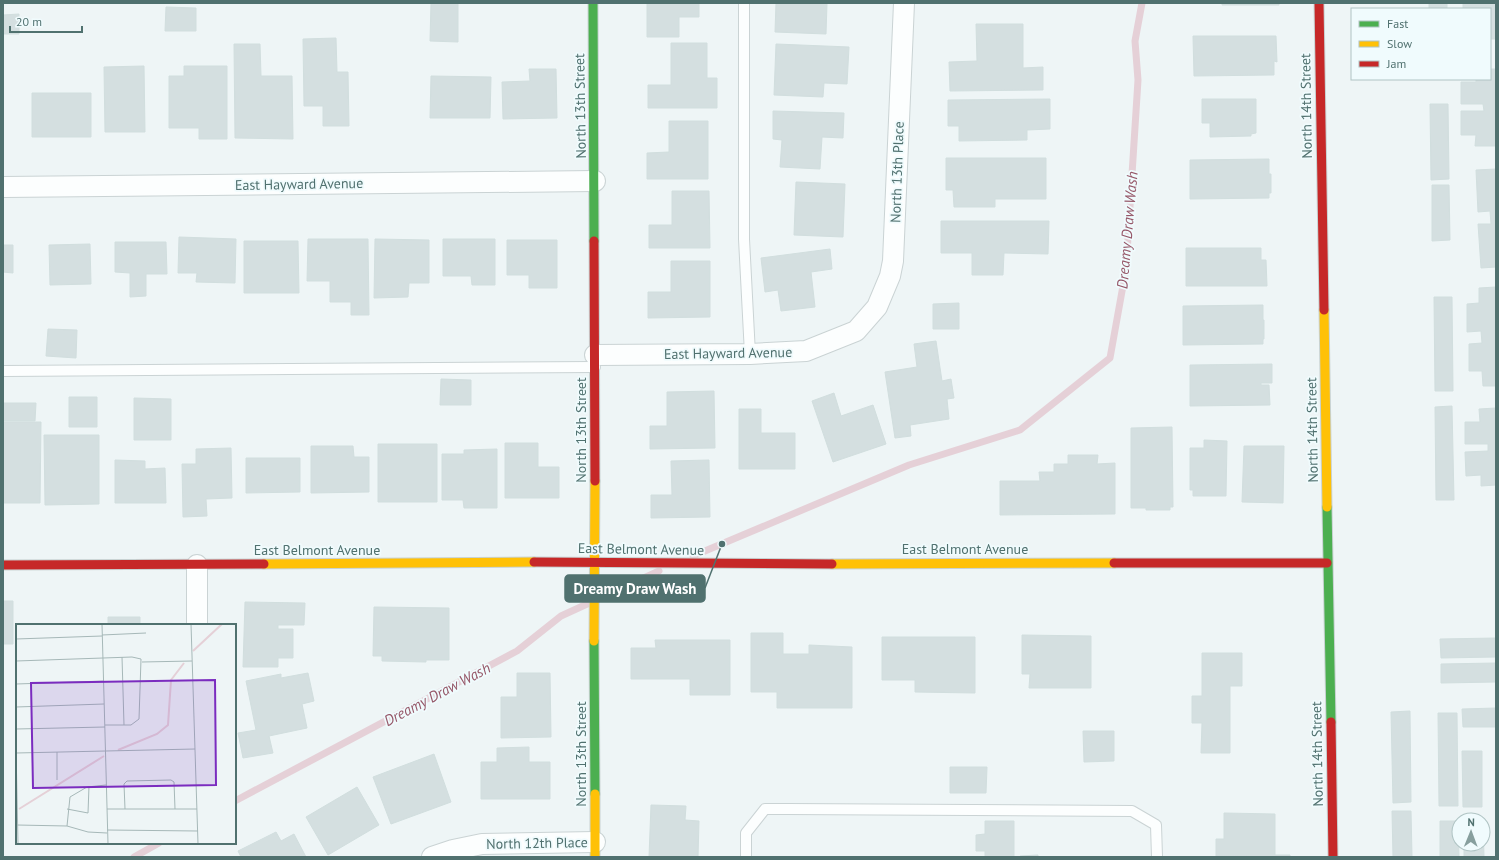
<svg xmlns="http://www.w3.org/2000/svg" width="1499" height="860" font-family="'PT Sans',sans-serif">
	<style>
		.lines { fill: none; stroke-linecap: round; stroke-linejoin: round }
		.stream { stroke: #e5d0d7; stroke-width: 7 }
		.building { fill: #d4dfe0; stroke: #d1dede }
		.lane-casing { stroke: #cad3d4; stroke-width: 12 }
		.street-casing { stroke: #cad3d4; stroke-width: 22 }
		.fast-casing { stroke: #c8d2d2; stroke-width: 11 }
		.slow-casing { stroke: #c8d2d2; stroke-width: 11 }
		.jam-casing { stroke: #c8d2d2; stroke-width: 11 }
		.lane { stroke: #fcfefe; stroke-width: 10 }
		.street { stroke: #fcfefe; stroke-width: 20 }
		.fast { stroke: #4caf50; stroke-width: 9 }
		.slow { stroke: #ffc107; stroke-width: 9 }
		.jam { stroke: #c62828; stroke-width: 9 }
		.labels { text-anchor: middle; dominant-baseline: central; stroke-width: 3.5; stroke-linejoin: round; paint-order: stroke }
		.street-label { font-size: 14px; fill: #50716f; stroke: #f0fbfd }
		.water-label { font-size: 15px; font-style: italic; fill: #965768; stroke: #f0fbfd }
		.inset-river { fill: none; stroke: #e5d0d7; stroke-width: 2 }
		.inset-road { fill: none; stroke: #a6b8b8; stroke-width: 1 }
		.view { fill: #7b2cbf; fill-opacity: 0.15; stroke: #7b2cbf; stroke-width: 2 }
		.inset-edge { fill: none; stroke: #50716f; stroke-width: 2 }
		.leader { fill: none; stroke: #50716f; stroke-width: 1.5 }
		.callout-dot { fill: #50716f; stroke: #f0fbfd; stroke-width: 1.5 }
		.callout { fill: #50716f; stroke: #50716f; stroke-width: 1.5 }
		.callout-label { font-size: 15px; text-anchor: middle; font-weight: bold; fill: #fff }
	</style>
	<rect width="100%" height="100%" fill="#eef5f6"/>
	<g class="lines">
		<!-- stream -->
		<path class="stream" d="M693,556L909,465L1020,430L1110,358L1126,269L1138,80L1135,41L1142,3
			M235,801L517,651L561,616L659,571
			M134,857L159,843"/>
	</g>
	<!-- building -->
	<path class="building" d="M431,3H458V42L430,41Z
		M647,3H699V17H679V37H647Z
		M776,3H827L826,34L775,32Z
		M1222,3H1279V5H1222Z
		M1429,3H1447V9H1429Z
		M1463,3H1496V39H1490V9H1463Z
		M166,7L196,8V31H165Z
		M19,14V34H3V15Z
		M976,24H1023V68L1043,67V90L950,91L949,62L977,61Z
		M1193,36H1276L1277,62L1274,61V75L1194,76Z
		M336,38L337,72H348L349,126H323V106H304L303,39Z
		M671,43H707V78H717V108H648V85H671Z
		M234,44H260L261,76H292L293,139L235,138Z
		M776,44L849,47L847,84L824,83L823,97L774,95Z
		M144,66L145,132H105L104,67Z
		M184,66H227V139H199V128H169V76H184Z
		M529,69H556L557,118L503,119L502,82L530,81Z
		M1490,69H1496V146H1475L1476,135H1461V111H1484L1483,104H1461V82H1476V79H1490Z
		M431,76L491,77L490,118H430Z
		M32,93H91V137H32Z
		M1050,99V129L1027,130V140L959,141V126H948V100Z
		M1202,99H1256V133L1251,134V136L1210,137V123H1202Z
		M1430,104H1448L1449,179L1431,180Z
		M773,111L844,113L843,138L822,137L820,169L780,167L782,140L773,139Z
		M669,121H708V179H647V153L669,152Z
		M946,158H1046V199H995V207H954L953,190H946Z
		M1269,159V174H1271V193H1269V198L1190,199V160Z
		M1496,169V267L1481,268L1478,224H1491L1490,211L1478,212L1476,170Z
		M796,182L845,184L843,237L794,235Z
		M1432,185H1449L1450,240L1432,241Z
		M672,191H709L710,248H649V225H672Z
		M941,221H1049L1048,254L1004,253L1003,275H972V253H941Z
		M179,237L236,239L235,283L196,282L197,273H178Z
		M308,239H368L369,315H351V302H330V281H307Z
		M375,239L429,240V283H409L408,297L374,298Z
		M443,239H495V285H472L471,276H443Z
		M507,240H557V288H529V275H507Z
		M244,241H298L299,293H244Z
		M115,242H166L167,274H146V296L130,297V273L115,272Z
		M90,244L91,284L50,285L49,245Z
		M3,245H13V273L3,272Z
		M1186,248H1261V260H1266L1267,286H1186Z
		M830,249L832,269L811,272L815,307L781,311L778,290L765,292L761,258Z
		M671,261H710V317L648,318V292H671Z
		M1496,287V386H1483L1482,371H1469V344L1482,343L1481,331L1467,332V304L1479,303V288Z
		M1434,297H1452L1453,391H1435Z
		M959,303V329H933V304Z
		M1263,305V320H1264V339H1263V344L1183,345V306Z
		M48,329L77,330L76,358L46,356Z
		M936,341L942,381L951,379L954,398L947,399L949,419L910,425L911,436L895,438L885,372L917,367L914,344Z
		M1272,364V383H1261V385H1269L1270,405L1190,406V365Z
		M441,379L471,380V405H440Z
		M714,391L715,448L650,449V426H667V392Z
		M834,393L841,416L873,405L886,444L833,462L812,401Z
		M69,397H97V427H69Z
		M134,398L171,399V440H134Z
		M3,403H36L35,421H3Z
		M1452,406L1454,500H1436L1435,407Z
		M1496,408V485L1481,486V475L1466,476L1465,452L1488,451V444H1465V422H1480L1479,409Z
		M739,409H761V433H795V469H739Z
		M3,422H41L40,503H3Z
		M1172,427L1173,507H1170V510H1146V508H1131V428Z
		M44,435H99V504L45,505Z
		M1204,440L1227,441L1226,496H1193V490H1190V448H1204Z
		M505,443H538V467H559V498H505Z
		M378,444H437V502H378Z
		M311,446H353L354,457H369V492L311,493Z
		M1244,446H1284L1283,503L1242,502Z
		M231,448L232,498L206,499L207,516L183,517L182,464H196V449Z
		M497,449V508H464L463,500H442V454H464V450Z
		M1068,455H1098L1097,464L1115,463V514L1000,515V481H1040L1039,472H1054V464H1068Z
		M246,458H300V492L246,493Z
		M115,460L145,461V469L165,468L166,503H115Z
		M709,460L710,517L651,518V495H672L671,461Z
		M3,601H13V644H3Z
		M245,602L305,603L304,625H278V629H293V658H278V667H243Z
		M374,607L449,608V660H426V662L382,661V656H373Z
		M108,617H140V625H108Z
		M751,633H783V654H809V645L852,647V708H777V692H751Z
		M1022,635L1091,636V688H1029L1030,674H1022Z
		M882,637H975V693L915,692V680H882Z
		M1496,638V657L1441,658L1440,639Z
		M655,640H730V695H690V679H631V648H656Z
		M1202,653H1242V686H1230V753H1201L1202,723H1192V696H1202Z
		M1496,663V682L1441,683V664Z
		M308,673L314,701L302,704L307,728L269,736L273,753L243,758L238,733L256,730L246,681L281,674V678Z
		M517,673H550L551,737L501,738V697H517Z
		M1496,708V727H1463L1462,709Z
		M1410,711L1411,802L1393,803L1391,712Z
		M1438,713H1457L1458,806H1439Z
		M1083,731H1114V761L1084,762Z
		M529,747V762H550V799H481V762H497V748Z
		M1462,751H1482V807H1463Z
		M434,754L451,802L391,824L373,777Z
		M950,767H987L986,793H950Z
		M357,787L379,825L328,855L306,817Z
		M651,805L686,806L685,820L699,821L698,857H649Z
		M1392,811H1411L1412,857H1393Z
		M1224,813L1275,814V855H1290V857L1216,856V839H1224Z
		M985,821H1014V857H985V851H976V835L985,834Z
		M1440,821H1458L1459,857H1440Z
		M1483,821L1484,857H1464V844H1483Z
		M276,832L281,841L294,834L306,857H241L238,851Z
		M1038,855V857H1020V856Z"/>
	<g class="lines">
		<defs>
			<path id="lane" d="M744,3V239L750,354
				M3,371L595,367
				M746,857V833L765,809H786L1132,811L1156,825L1157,857"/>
			<path id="street" d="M3,187L595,181
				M595,355L750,354L806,351L856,331L877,307L890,276L893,261L904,3
				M197,625V565
				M432,857L453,850L482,844L595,842"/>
			<path id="fast" d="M593,3L594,241
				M1327,507L1331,722
				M594,641L595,794"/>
			<path id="slow" d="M1324,310L1327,507
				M264,564L534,562
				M832,564L1114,563
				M594,641L595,481
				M595,794V857"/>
			<path id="jam" d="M1319,3L1324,310
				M594,241L595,481
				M534,562L832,564
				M1114,563H1327
				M3,565L264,564
				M1331,722L1333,857"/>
		</defs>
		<!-- lane casing -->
		<use href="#lane" class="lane-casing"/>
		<!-- street casing -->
		<use href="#street" class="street-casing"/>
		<!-- fast casing -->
		<use href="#fast" class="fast-casing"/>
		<!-- slow casing -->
		<use href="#slow" class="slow-casing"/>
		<!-- jam casing -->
		<use href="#jam" class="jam-casing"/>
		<!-- lane -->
		<use href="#lane" class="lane"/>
		<!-- street -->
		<use href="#street" class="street"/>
		<!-- fast -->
		<use href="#fast" class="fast"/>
		<!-- slow -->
		<use href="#slow" class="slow"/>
		<!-- jam -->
		<use href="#jam" class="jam"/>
	</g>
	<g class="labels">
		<!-- street labels -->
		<g class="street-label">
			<text transform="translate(580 106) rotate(-91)">North 13th Street</text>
			<text transform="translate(1306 106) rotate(-91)">North 14th Street</text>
			<text transform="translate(897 172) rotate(-88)">North 13th Place</text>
			<text transform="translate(299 184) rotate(-1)">East Hayward Avenue</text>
			<text transform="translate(728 353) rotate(-1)">East Hayward Avenue</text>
			<text transform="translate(581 430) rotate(-90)">North 13th Street</text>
			<text transform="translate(1312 430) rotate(-91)">North 14th Street</text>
			<text transform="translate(641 549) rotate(1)">East Belmont Avenue</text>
			<text x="965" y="549">East Belmont Avenue</text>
			<text x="317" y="550">East Belmont Avenue</text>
			<text transform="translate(581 754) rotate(-90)">North 13th Street</text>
			<text transform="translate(1317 754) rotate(-91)">North 14th Street</text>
			<text transform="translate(537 843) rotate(-1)">North 12th Place</text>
		</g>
		<!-- water labels -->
		<g class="water-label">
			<text transform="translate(1127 230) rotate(-85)">Dreamy Draw Wash</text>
			<text transform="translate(437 694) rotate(-28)">Dreamy Draw Wash</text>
		</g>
	</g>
	<!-- overview -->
	<g transform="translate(16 624)">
		<rect width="220" height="220" fill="#eef5f6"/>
		<path class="inset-river" d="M177,27L206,0M102,126L141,110L152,101L155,56L168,39M3,185L88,132"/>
		<path class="inset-road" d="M86,0L92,220M175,0L182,220M86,11L130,9M0,15L86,12M106,33L108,101M0,37L116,33L125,35L123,95L115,101H89M126,38L176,37M0,60L88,57M0,83L88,80M0,105L89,103M0,124L2,220M41,128V156M0,129L179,125M51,185L72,189L73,162M91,185H181M109,185L108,160L111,157L155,156L158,158L159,185M1,201L51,202L72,208L91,209M51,202L54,173L71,163L90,161M91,206L182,207"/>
		<path class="view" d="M199,56L200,161L17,164L15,59Z"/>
		<rect width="220" height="220" class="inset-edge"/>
	</g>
	<!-- callouts -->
	<path class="leader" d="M722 544L705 588"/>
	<circle class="callout-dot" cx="722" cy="544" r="4"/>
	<rect class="callout" x="565" y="575" width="140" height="27" rx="4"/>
	<g class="callout-label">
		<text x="635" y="594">Dreamy Draw Wash</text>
	</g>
	<!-- border -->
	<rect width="1499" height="860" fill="none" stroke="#50716f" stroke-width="8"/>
	<!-- legend -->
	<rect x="1351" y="8" width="140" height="72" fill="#f0fbfd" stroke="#b0c4c4"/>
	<rect x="1359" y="21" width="20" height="6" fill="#4caf50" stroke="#b0c4c4"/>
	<text x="1387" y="28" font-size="12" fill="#50716f">Fast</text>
	<rect x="1359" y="41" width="20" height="6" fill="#ffc107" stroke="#b0c4c4"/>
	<text x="1387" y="48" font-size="12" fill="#50716f">Slow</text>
	<rect x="1359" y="61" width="20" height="6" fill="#c62828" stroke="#b0c4c4"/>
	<text x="1387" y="68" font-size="12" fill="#50716f">Jam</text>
	<!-- north arrow -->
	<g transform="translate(1471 832) rotate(1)"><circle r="19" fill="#f0fbfd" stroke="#b0c4c4"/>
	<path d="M0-3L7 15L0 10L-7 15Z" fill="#879f9e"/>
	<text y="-6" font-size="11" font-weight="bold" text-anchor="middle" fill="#50716f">N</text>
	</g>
	<!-- scale -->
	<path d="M10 26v6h72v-6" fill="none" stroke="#50716f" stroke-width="2"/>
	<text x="16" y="26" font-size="12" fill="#50716f" stroke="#f0fbfd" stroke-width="3" paint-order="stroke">20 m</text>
</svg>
